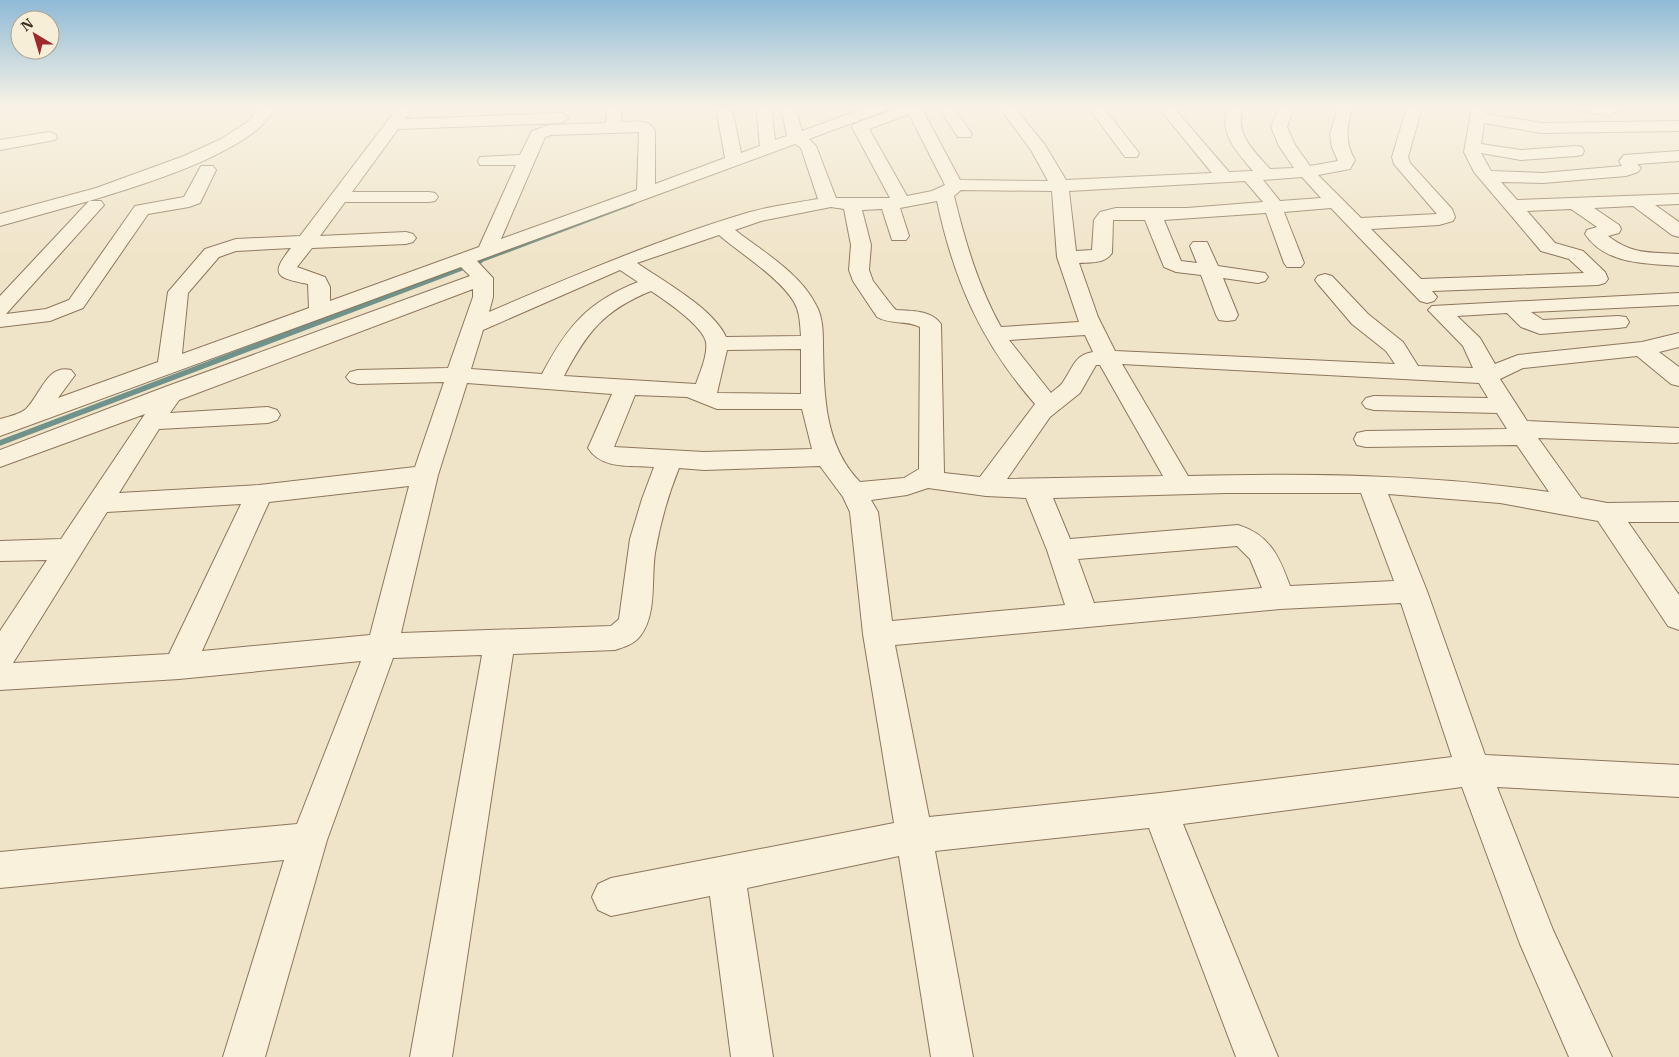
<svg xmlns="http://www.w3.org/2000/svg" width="1679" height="1057" font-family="'IBM Plex Serif',serif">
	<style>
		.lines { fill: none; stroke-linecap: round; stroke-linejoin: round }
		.stream-far1 { stroke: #6f938a; stroke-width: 4.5 }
		.stream { stroke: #6f938a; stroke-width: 5.5 }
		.minor-casing { stroke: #8d765c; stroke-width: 2 }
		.minor { fill: #faf1dc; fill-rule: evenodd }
	</style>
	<rect width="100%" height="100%" fill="#f0e4c8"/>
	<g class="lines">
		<!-- stream-far1 -->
		<path class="stream-far1" d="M476,262L633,203"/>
		<!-- stream -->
		<path class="stream" d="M0,443L480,261"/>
		<defs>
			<path id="minor" d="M260,107H276C271,114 265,123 259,128C220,161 139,186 89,201H101L104,205L6,314L46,309L69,300L135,206L184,197L201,166H213L216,170L200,203L189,207L148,214L83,308L50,321L0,327V296L89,201L0,226V214L96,188L184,156L221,139L249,121Z
				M398,107H414L405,119L561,113L569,118L561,123L398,129L352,192H429L435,193L438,197L435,201L429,202H345L320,236L406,232L413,234L416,238L413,242L406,244L312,248L297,267L325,277L330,287V301L479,247L516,165H480L478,161L480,157L520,155L532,131L549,125L606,123L608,107H622L621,122C634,122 649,118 655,131V184L725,158L717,113L720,110L725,108L733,113L741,153L760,146L756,107H771L775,140L787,136L781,107H795L802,131L868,107H889L887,110L809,139L816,146L836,198H890L852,127L854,124L901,107H921L960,180L1048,181L1031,150L999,107H1014L1045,145L1066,180L1212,173L1158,107H1173L1229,172L1253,171C1237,152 1218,133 1228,107H1243C1234,134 1254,151 1270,169L1294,168L1279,146L1271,127L1279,107H1294L1287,127L1295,145L1310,166L1338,161L1332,147L1330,134L1338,107H1352C1347,127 1344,141 1355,160L1350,169L1318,175L1361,218L1437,214L1394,164L1392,157L1407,107H1422L1408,157L1410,163L1452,209L1455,217L1453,221L1439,225L1371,229L1421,279L1584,273L1569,259L1541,251L1474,172L1464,152L1472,107H1486V114L1542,123L1679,121V131L1542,133L1484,123L1481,144L1521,150L1576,146L1582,147L1584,151L1582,155L1576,156L1521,160L1481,153L1491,171L1543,173L1622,166L1619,161L1624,155L1679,151V161L1637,164L1641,168L1638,172L1626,176L1543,183L1501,182L1517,200L1679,194V204L1655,205L1679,222V237L1672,235L1633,206L1594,208L1619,225L1621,229L1619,233L1608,236C1633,255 1649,252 1679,254V266C1645,263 1606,265 1585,234L1587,230L1597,227L1571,209L1527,211L1555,243L1583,251L1605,272L1608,279L1605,283L1598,285L1432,291L1437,297L1434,301L1427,303L1420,301L1331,208L1284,212L1304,263L1301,267H1287L1284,263L1266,213L1164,220L1181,261L1197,263L1190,246L1193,242H1207L1218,266L1265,273L1268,277L1265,281L1258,283L1223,278L1238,315L1235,320L1227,321L1219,320L1216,315L1201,275L1176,272L1164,267L1145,220H1113L1112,253C1104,264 1092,262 1079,263L1098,317L1115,351L1395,364L1386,351L1352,324L1318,284L1315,280L1318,276L1325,274L1332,276L1368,314L1403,342L1418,366L1473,368L1463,346L1428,310L1432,306L1679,293V305L1531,312L1543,320L1618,316L1626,317L1629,322L1626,327L1618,328L1540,334L1521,327L1507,313L1457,316L1480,338L1495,364L1518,355L1642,342L1679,333V347L1659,352L1679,367V386L1671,384L1637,356L1523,368L1500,379L1527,421L1679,428V442L1676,443L1538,438L1581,498L1607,503L1679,502V522H1628L1679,595V630L1668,626L1598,521L1500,503L1388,494L1427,591L1485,755L1679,765V797L1497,787L1553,930L1612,1057H1569L1520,944L1462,787L1183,824L1278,1057H1236L1149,828L935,851L973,1057H931L899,856L747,888L773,1057H731L710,896L611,916L598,910L592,897L598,884L611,878L894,823L863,634L850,512L843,497L820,466L704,470L679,468C668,495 660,524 655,553C651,579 657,613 641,635C635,644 624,647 615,650L513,654L452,1057H410L482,655L393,658L327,840L265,1057H223L284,860L0,888V852L297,824L361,661L179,679L0,690V631L47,560L0,561V541L61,539L145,414L0,467V450L165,387L470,276L461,267L0,436V419C8,417 20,414 26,409C41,394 47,364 71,370L75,375L58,398L158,362L168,292L205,249L236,239L300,236ZM909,114L945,185L932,191L907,196L869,129ZM639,132L637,190L501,239L545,137L551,135ZM795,144L801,148L818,199C795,203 772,206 750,212C662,238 575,275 489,312L493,297V278L477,261ZM1302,177L1321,198L1280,201L1263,180ZM1245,181L1263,202L1187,208H1116L1100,212L1094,220L1092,250L1076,251L1069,191ZM961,190L1052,191L1057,257L1079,322L1001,327C978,286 965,241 954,196ZM937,201C954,281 981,342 1035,404L980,477L944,473L941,324C931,310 912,311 896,310L893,307L873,281L869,270L871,245L862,210L882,209L892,240H906L909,236L900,208ZM831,207L844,209L851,245L849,270L853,281L877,317C891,325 907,320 920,327L919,469L904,478L860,482C824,445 824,395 823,346C823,333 823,317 816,305C800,273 762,251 735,230L761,221ZM719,235C741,254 779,277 794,302C800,312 800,324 801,336L726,337C713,308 663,281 637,263ZM291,248C269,275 277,278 308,284L309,308L182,354L188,293L219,257L236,251ZM620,270L638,282C587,302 567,327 542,374L471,369L483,330ZM473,289V297L448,368L358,370L350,372L346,377L350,382L358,384L444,382L415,467L259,485L119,493L159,429L268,423L277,420L280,415L277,410L268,407L170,413L179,400ZM651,291C666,301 702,325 706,342C708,355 700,372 696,384L564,376C587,332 604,310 651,291ZM1085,335L1093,352C1074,355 1073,368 1063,382C1061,386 1055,389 1051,393L1009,340ZM801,349V394L717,393L727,350ZM1122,364L1479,383L1488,398L1374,396L1366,398L1362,403L1366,408L1374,410L1497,413L1507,429L1366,431L1357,433L1354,439L1357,445L1366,447L1517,445L1549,492C1429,474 1309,473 1188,476ZM1096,365H1100L1163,476L1007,479L1050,417L1080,393ZM467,383L612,394L588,448C602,470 631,465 654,467L642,499L630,539L619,619L611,626L401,633L438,475ZM635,395L687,397L717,409H802L812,449L704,452L614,447ZM409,486L370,635L202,651L269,502ZM928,488L986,496L1026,498L1047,550L1065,605L892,621L878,512L871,500L907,495ZM1226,493H1361L1394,581L1290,586C1279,556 1270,535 1238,525L1070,539L1053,498ZM241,504L169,654L13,663L107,512ZM1237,546L1250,559L1262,588L1094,603L1078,559ZM1401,603L1452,757L1160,793L929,817L895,645L1280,609Z
				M938,107H953L972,134L970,137H958Z
				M1088,107H1103L1139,153L1137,157H1125Z
				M1576,107H1611L1617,111L1609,116L1579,110Z
				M49,132L55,134L57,137L55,140L0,150V140Z"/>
		</defs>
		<!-- minor casing -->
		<use href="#minor" class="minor-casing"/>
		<!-- minor -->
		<use href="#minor" class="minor"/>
	</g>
	<!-- sky -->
	<linearGradient id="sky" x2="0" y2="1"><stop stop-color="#8fbad6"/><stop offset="0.42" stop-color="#f8f3e6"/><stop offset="1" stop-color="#f8f3e6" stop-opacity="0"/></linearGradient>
	<rect width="1679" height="255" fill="url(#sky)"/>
	<!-- north arrow -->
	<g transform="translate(35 35) rotate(322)"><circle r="24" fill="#f7eed8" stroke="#ada18e"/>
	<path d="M0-4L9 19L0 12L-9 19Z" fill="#9e2a2b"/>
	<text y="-8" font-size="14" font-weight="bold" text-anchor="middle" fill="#3d2e20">N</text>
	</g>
</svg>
